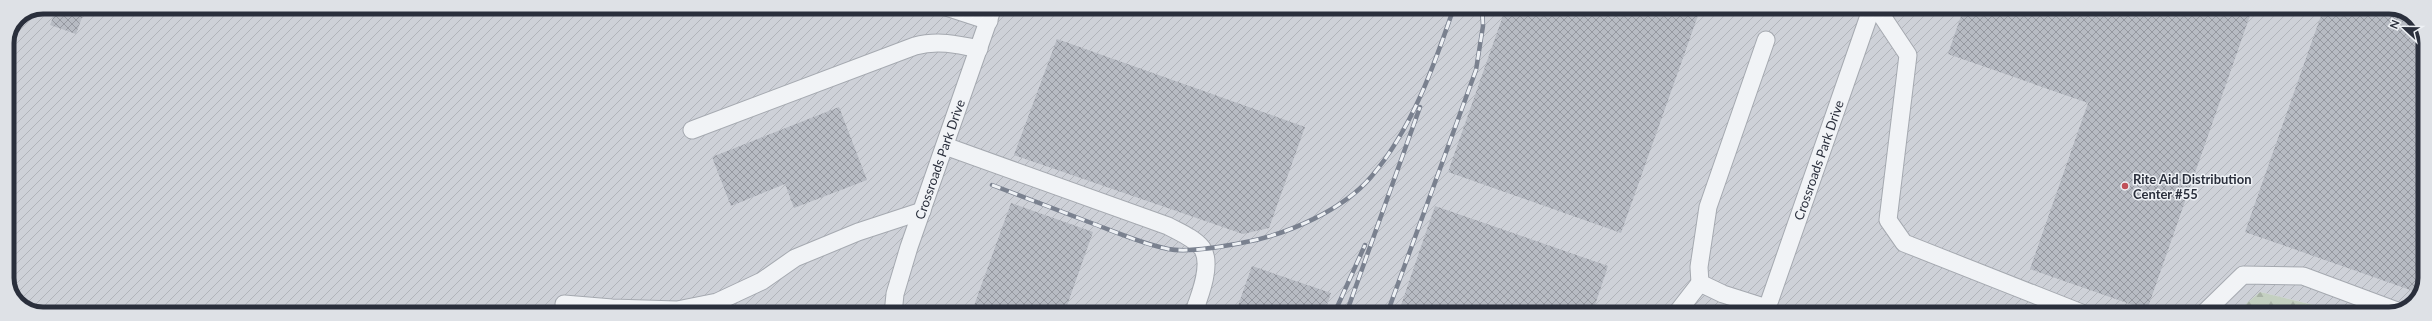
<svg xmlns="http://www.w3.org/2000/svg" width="2432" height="321" font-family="Lato,sans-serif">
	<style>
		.industrial { fill: url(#industrial-furrows) }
		.forest { fill: url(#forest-firs) }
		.building { fill: url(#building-cross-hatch) }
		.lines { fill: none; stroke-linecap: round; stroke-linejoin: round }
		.minor-casing { stroke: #a5a9b0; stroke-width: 19 }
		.minor { stroke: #f1f3f6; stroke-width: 17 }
		.rail-casing { stroke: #7a818f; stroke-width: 4.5 }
		.rail { stroke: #eef1f5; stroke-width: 3; stroke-dasharray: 9; stroke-linecap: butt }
		.poi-dot { fill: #c0515a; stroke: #eef1f5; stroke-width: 1.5 }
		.labels { text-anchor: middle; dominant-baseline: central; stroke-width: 3; stroke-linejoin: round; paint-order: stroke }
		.street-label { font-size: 13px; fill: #2a2f3c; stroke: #eef1f5 }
		.poi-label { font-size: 13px; font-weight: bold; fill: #2a2f3c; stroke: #eef1f5; text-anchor: start }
		.rim { fill: none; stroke: #2a2f3c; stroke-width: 5 }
	</style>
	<defs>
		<pattern id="industrial-furrows" width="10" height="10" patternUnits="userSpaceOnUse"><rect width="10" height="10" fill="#ced1d8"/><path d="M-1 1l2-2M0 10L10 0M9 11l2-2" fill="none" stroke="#b1b4ba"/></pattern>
		<pattern id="forest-firs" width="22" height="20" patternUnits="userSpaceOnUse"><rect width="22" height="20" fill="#c4d0c1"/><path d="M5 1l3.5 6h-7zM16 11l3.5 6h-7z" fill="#a9b3a7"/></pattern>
		<pattern id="building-cross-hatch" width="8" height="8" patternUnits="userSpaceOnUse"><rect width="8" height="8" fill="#b7bbc3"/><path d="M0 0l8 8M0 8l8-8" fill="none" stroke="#9598a0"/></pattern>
	</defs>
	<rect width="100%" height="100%" fill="#dfe2e7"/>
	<!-- industrial -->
	<path class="industrial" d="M43,7H2393L2425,282L2413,305L2389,314H2350L2260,292L2234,314H39L17,303L7,282V43L18,17Z"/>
	<!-- forest -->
	<path class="forest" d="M2260,292L2350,314H2234Z"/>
	<!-- building -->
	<path class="building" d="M57,7H70L84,12L76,34L50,25Z
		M1506,7H1701L1621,233L1448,172Z
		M1964,7H2253L2147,310L2030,269L2088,103L1948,54Z
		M2324,7H2393L2414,17L2425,39V282L2419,293L2245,232Z
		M1057,39L1305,127L1269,228L1243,234L1014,155Z
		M839,107L867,180L794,208L785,184L731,206L712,157Z
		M1011,203L1093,232L1064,314H971Z
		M1435,206L1608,266L1592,314H1398Z
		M1252,266L1331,293L1324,314H1235Z"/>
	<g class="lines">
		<defs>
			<g id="minor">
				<path d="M946,7L989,21"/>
				<path d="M1876,7L1908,55L1888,220L1904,243L2084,314"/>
				<path d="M1766,40L1708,207L1699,267L1700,283L1723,294L1767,308"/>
				<path d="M692,130L915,46C937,40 956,44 979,49"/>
				<path d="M945,146L1168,226C1179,232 1194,238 1202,248C1213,264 1199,298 1193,314"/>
				<path d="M564,304L612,308L677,310L717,302L762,281L795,258L858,232L922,211"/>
				<path id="s1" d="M893,314L895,294L909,247L993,7"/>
				<path d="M1676,314L1700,283"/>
				<path id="s2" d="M1765,314L1872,7"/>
				<path d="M2203,314L2243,275L2303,276L2397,311"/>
			</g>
		</defs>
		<!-- minor casing -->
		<use href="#minor" class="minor-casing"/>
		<!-- minor -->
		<use href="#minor" class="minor"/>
		<defs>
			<path id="rail" d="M992,185C1026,198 1060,211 1094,224C1118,233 1143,244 1168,249C1189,253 1226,246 1246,242C1288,234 1343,210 1371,177C1412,129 1434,66 1454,7
				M1334,314L1365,245
				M1346,314L1420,107
				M1387,314L1476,70L1483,26L1482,7"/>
		</defs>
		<!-- rail casing -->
		<use href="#rail" class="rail-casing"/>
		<!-- rail -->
		<use href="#rail" class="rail"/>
	</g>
	<!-- markers -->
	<circle class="poi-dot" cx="2125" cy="186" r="4"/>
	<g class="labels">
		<!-- street labels -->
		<g class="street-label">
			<text stroke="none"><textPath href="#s1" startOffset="162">Crossroads Park Drive</textPath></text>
			<text stroke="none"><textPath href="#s2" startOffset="163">Crossroads Park Drive</textPath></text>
		</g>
		<!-- poi labels -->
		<g class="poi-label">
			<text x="2133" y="179">Rite Aid Distribution<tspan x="2133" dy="15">Center #55</tspan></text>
		</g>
	</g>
	<!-- crop -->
	<path d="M0 0H2432V321H0ZM43 14H2389A29 29 0 0 1 2418 43V278A29 29 0 0 1 2389 307H43A29 29 0 0 1 14 278V43A29 29 0 0 1 43 14Z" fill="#dee1e6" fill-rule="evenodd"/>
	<path class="rim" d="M43 14H2389A29 29 0 0 1 2418 43V278A29 29 0 0 1 2389 307H43A29 29 0 0 1 14 278V43A29 29 0 0 1 43 14Z"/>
	<!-- north arrow -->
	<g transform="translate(2404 28) rotate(292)" stroke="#eef1f5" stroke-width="3" paint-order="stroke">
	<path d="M0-3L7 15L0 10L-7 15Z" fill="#2a2f3c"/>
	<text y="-6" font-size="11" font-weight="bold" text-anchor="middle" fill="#2a2f3c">N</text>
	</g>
</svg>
